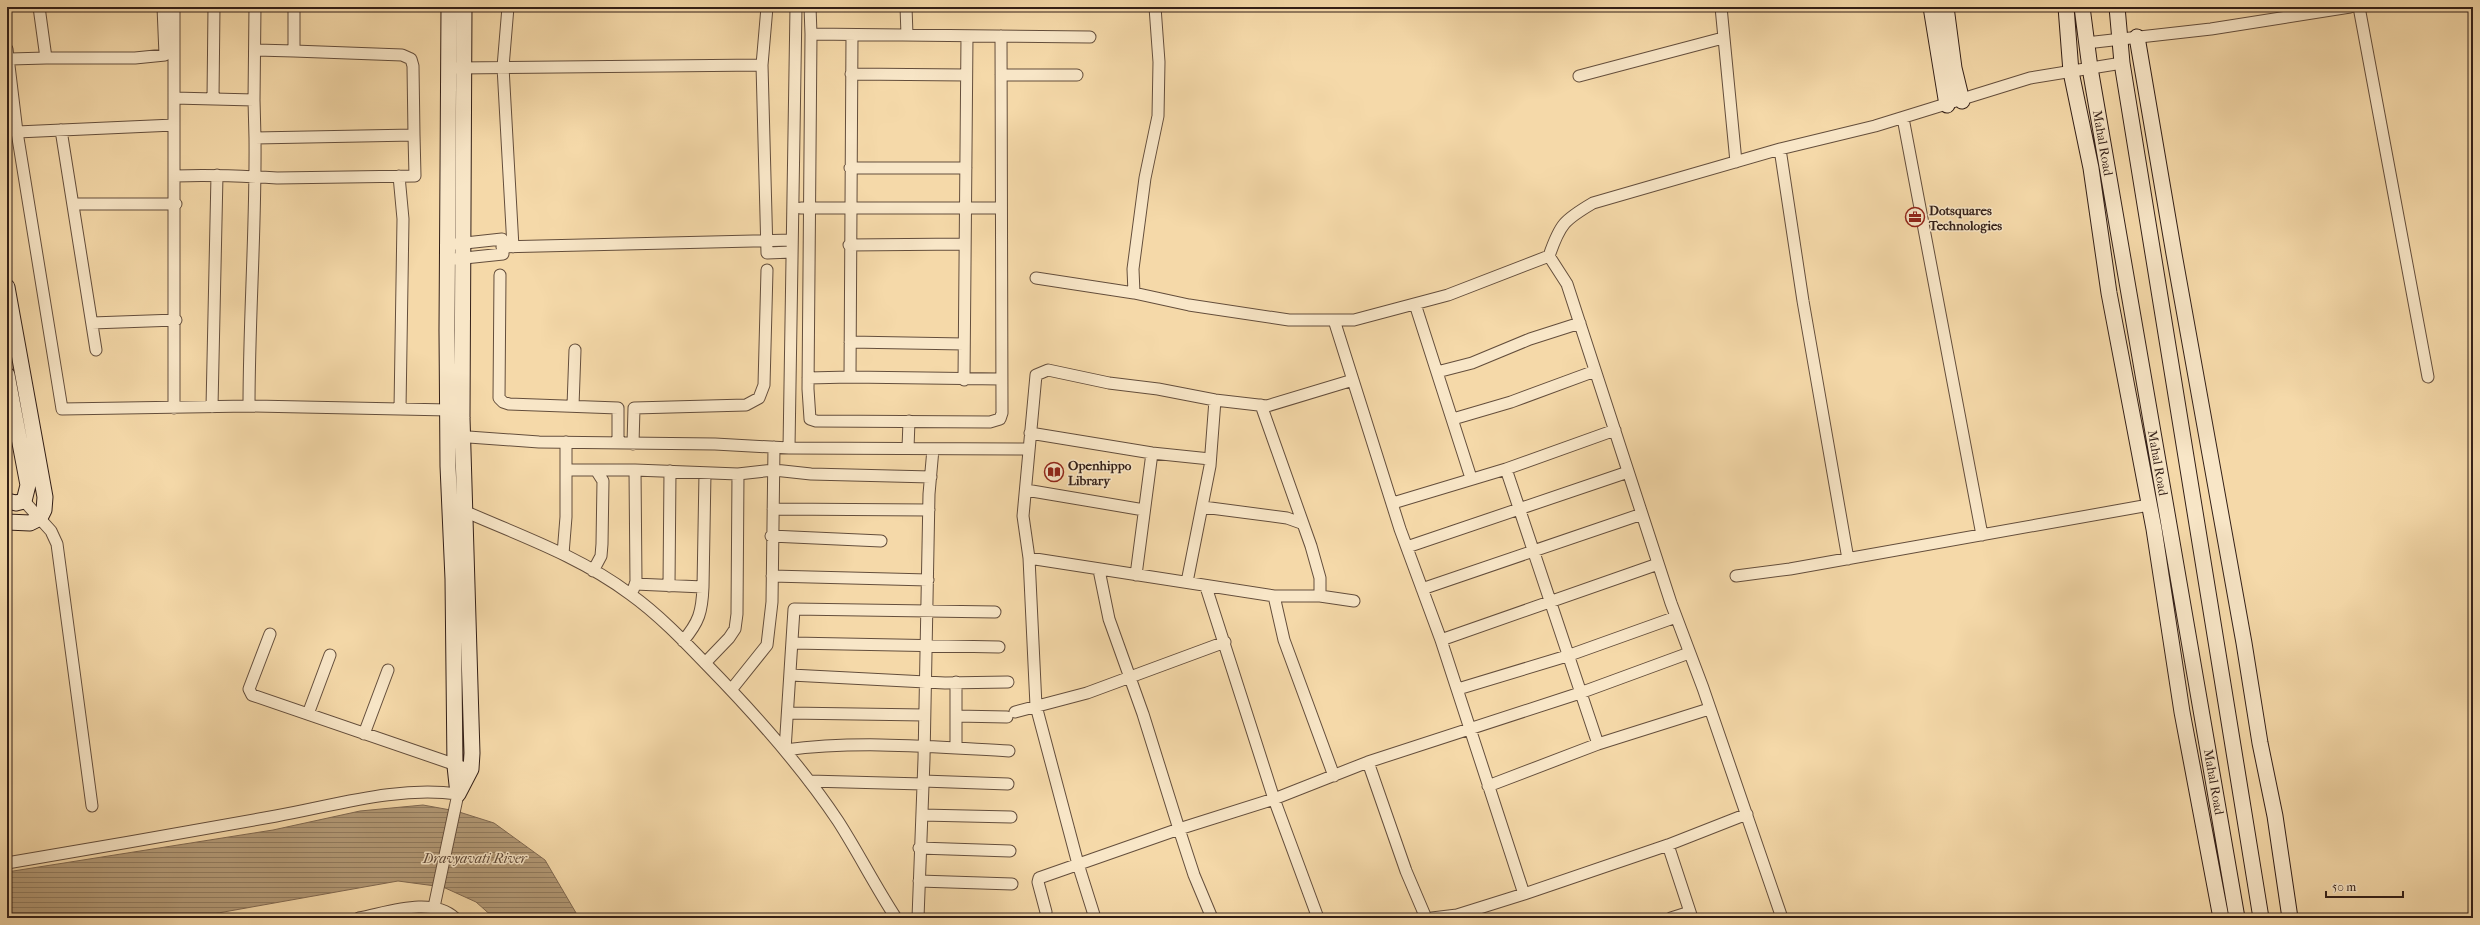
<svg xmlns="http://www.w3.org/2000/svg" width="2480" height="925" font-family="'IM FELL French Canon',serif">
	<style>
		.water { fill: url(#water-rules); stroke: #806951 }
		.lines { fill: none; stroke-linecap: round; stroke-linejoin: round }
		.street-casing { stroke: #644e3c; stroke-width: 13 }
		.secondary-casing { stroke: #331f17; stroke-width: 17 }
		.street { stroke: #f8e6c7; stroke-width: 11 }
		.secondary { stroke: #f8e6c7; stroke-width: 15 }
		.labels { text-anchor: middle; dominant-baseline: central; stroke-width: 3; stroke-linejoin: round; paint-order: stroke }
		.street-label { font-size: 13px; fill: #331f17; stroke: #f8e6c7 }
		.poi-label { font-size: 13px; font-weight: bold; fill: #331f17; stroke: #f8e6c7; text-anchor: start }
		.water-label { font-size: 14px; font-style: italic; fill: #604a39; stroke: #f8e6c7 }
	</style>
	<defs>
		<pattern id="water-rules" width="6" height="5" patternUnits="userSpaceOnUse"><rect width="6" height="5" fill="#b39a77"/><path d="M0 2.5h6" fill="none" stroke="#927d61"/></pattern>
	</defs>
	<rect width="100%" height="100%" fill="#f5d9a9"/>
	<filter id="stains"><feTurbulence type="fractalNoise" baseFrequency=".005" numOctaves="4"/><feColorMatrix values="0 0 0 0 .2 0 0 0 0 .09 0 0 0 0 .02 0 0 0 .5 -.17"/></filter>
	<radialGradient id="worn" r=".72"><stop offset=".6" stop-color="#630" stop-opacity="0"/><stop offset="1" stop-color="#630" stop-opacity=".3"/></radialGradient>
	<!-- water -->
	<path class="water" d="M423,805L456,811L494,823L545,860L579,918H494L476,902L443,887L398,881L190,918H7V872L273,830L360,811Z"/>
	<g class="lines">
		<defs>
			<path id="street" d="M39,7L46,58H135L165,55L163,7
				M174,7V408
				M294,7V51L402,55L411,59L413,66L414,135
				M508,7L503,67L513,247
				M810,7L811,34L1090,37
				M906,7L907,35
				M1155,7L1159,62L1158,116L1145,178L1133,269L1134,293L1189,305L1289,320H1354L1448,295L1549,256
				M1721,7L1736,162
				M2359,7L2428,377
				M811,34L808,389L810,419L816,421L990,422L1000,419L1002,413L1001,36
				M852,35L850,377L1001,379
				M2086,43L2211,29L2350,7
				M7,49L17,132L174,125
				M256,50L294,51
				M10,59L46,58
				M762,65L767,253L792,252
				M456,68L762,65L767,7
				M851,74L966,75
				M1001,75H1077
				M1579,76L1723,38
				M174,98L254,100L255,7
				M213,98L214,7
				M254,100L255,138
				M1903,118L1982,535
				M61,130L96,350
				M17,132L62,409L249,406L449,410
				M1780,149L1803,301L1848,559
				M850,168H966
				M175,176C209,175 243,176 277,178L415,176L414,135L255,138C256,228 249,317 249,406
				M399,176L403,219L400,409
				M73,204H176
				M801,208H1001
				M849,245L965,244
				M502,247L792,240
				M455,259L503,254L502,239L456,244
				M500,275L499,398L503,402L509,404L618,408V443
				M1036,278L1134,293
				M1415,304L1471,478
				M1334,320L1400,529L1441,640L1524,894L1668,845L1747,814
				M92,323L176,320
				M850,342L964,344
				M1437,372L1472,363L1530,339L1580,323
				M808,378L850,377
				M964,380L967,36
				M1353,380L1267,406L1215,400L1158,389L1109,383L1048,370L1036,375L1023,516L1029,558L1274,596H1320L1354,601
				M1261,405L1311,546L1320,578V596
				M573,406L575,350
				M212,407L217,175
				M1453,419L1511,402L1595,371
				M1030,433L1152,453L1210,459
				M455,436L539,442L715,444L789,448L1029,449
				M633,444L634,408L746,405L759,398L764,385L767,270
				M789,448L796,7
				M908,448L909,421
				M1506,469L1598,744
				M566,470H635L738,474L774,470L811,474L931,477
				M1026,490L1144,510
				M24,501L51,531L57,544L92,806
				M1393,503L1506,469L1615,430
				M1203,507L1287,518L1301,523
				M773,509L929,510
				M464,511C521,536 579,556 630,594C658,614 683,640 706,664C754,713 800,764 838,821C858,852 875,886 896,918
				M771,536L881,541
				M1407,547L1628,472
				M563,554L566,517V442
				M1029,558L1036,706L1078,864L1095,918
				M593,571L601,556L602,544L603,481L596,470
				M1136,575L1152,453
				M772,576L928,580
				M1736,576L1790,569L2149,505
				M1187,582L1210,466L1215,400
				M635,584L703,587C702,612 699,622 683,641
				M669,586L670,471
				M703,587L705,473
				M1206,587L1274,799L1318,918
				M1422,589L1642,514
				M633,590L636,582L635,470
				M1274,596L1284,640L1334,776
				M995,612L794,609L785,750C859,740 935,747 1009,751
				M270,634L249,689L252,695L462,767
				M1441,640L1658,564
				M793,643L999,647
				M705,663L729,638L735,629L737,614L738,474
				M791,675L945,683L1008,682
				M956,682V748
				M1458,689L1567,656L1676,617
				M731,690L767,645L772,602L774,447
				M1015,712L1087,693L1225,642
				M789,713L924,715
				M308,714L330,655
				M956,716L1007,717
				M364,734L388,670
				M1368,762L1580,693L1689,653
				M809,781L923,784
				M923,781L1008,784
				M1488,786L1598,744L1709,709
				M922,815L1011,817
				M1668,845L1692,918
				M919,848L1010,851
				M7,863C97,848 186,832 276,816C337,805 396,786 458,794L434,907
				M919,881L1012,884
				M1046,912L1038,882L1039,878L1179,829L1143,714L1109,619L1099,570
				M1457,915L1524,894
				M359,918C387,913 431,896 455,918
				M918,918L924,759L929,494L933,449
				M1212,918L1194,875L1179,829L1274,799L1368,762L1406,871L1426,918
				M1432,918L1457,915L1458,918
				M1671,918L1690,912
				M1782,918L1703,688L1671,603L1567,284L1549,256C1560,224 1564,220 1593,203L1780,149L1875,126L2030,78L2122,63"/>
			<path id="secondary" d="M449,7L447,331L448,466L453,579L455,766L458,794
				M1931,7L1947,105
				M1946,7L1954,68L1962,101
				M2066,7L2071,72L2091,168L2109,293L2154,529L2182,712L2221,918
				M2082,7L2090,68L2237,918
				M2117,7L2122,63L2261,918
				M2137,37L2174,254L2244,643L2260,743L2275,816L2290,918
				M7,287L45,497L44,510L40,518L30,523L7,522
				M7,375L28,485L24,501L16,503L7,501
				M458,794L471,769L472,753L462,418L464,7"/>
		</defs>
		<!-- street casing -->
		<use href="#street" class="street-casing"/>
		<!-- secondary casing -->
		<use href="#secondary" class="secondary-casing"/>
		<!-- street -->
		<use href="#street" class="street"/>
		<!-- secondary -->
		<use href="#secondary" class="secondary"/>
	</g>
	<!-- icons -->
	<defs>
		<symbol id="office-ring" viewBox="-11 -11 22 22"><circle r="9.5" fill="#f8e6c7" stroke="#8f2418" stroke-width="1.5"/><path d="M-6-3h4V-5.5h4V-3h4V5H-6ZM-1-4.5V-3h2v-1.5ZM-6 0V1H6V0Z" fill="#8f2418"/></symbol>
		<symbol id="library-ring" viewBox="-11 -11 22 22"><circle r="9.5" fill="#f8e6c7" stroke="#8f2418" stroke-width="1.5"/><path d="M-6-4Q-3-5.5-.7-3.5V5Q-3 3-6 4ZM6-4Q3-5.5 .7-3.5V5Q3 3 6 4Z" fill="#8f2418"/></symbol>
	</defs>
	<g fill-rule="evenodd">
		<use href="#office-ring" x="1904" y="206" width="22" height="22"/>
		<use href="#library-ring" x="1043" y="461" width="22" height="22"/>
	</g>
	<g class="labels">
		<!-- street labels -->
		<g class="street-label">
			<text transform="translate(2103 143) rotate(80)">Mahal Road</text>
			<text transform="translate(2158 463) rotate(80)">Mahal Road</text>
			<text transform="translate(2214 782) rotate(80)">Mahal Road</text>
		</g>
		<!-- poi labels -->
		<g class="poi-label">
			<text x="1929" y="210">Dotsquares<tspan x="1929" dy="15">Technologies</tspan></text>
			<text x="1068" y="465">Openhippo<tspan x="1068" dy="15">Library</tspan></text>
		</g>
		<!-- water labels -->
		<g class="water-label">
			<text x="475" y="858">Dravyavati River</text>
		</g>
	</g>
	<!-- margin -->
	<rect width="2480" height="925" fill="none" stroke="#f5d9a9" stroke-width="24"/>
	<rect x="8" y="8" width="2464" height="909" fill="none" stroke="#331f17" stroke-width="2"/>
	<rect x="12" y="12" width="2456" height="901" fill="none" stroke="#331f17"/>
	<!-- scale -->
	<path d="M2326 891v6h77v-6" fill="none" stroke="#331f17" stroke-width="2"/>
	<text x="2332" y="891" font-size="12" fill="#331f17" stroke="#f8e6c7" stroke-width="3" paint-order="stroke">50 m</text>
	<rect width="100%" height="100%" filter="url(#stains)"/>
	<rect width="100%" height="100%" fill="url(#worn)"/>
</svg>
